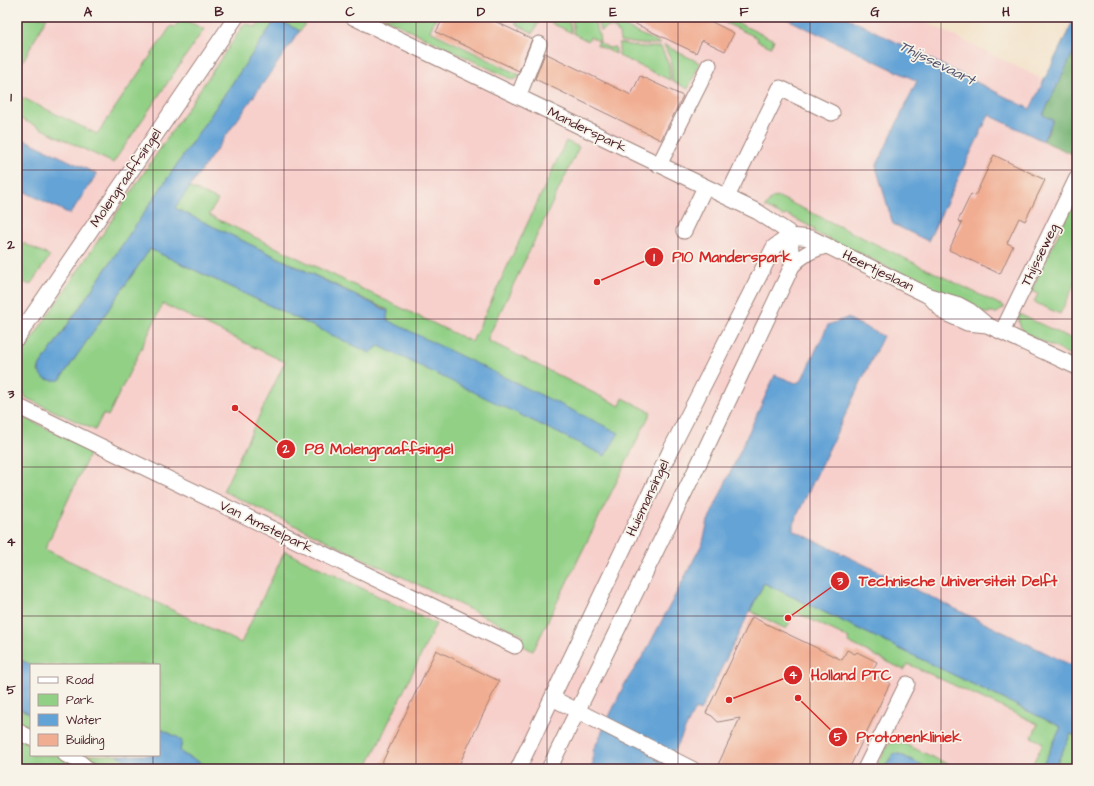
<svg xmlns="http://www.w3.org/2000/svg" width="1094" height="786" font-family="'Architects Daughter',sans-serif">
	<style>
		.built { fill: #f7d0cc; fill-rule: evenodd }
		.green { fill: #92d086; stroke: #6e7858 }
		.forest { fill: #75b273; stroke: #60684f }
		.water { fill: #63a3d6; stroke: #566180 }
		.building { fill: #f1ad92 }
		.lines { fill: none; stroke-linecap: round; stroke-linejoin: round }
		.minor-casing { stroke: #9e8079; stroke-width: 17 }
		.minor { stroke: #fff; stroke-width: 15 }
		.grid { fill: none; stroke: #4a1f2b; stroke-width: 1; stroke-opacity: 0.55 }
		.labels { text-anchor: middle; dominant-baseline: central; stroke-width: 3.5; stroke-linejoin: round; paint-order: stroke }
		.street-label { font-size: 14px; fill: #4a1f2b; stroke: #f7f3e8 }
		.water-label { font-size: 15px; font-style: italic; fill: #54546f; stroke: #f7f3e8 }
		.leader { fill: none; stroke: #d62828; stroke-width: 1.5 }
		.callout-dot { fill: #d62828; stroke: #f7f3e8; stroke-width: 1.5 }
		.mark-label { font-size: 12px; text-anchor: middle; font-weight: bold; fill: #fff }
		.callout-label { font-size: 15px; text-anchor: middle; font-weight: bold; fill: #d62828; stroke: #f7f3e8; stroke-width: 3.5; stroke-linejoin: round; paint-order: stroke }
		.neatline { fill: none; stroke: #4a1f2b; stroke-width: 1.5 }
		.grid-label { font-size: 13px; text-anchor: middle; font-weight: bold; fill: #4a1f2b }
	</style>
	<rect width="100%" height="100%" fill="#f7f3e8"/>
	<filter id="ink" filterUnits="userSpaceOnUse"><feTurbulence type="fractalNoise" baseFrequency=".025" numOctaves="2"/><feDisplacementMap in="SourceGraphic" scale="8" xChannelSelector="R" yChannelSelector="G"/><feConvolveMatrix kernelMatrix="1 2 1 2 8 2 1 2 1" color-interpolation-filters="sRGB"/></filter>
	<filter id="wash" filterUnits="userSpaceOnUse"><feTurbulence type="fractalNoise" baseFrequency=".012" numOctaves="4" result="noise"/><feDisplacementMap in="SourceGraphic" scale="16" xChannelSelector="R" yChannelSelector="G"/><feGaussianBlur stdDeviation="0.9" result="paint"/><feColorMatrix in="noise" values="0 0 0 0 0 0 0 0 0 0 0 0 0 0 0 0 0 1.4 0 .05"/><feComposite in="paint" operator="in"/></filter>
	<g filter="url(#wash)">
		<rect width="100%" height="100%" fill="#f3e1c7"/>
		<!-- built -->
		<path class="built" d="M17,17H916L1050,83L1077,27V769H17ZM31,665H159V755H31Z"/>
		<!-- green -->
		<path class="green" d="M17,17H47L17,72Z
			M262,17L309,18L300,31L276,19L39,367L38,372L60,380L150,249L370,353L379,346L388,310L174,208L189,187L218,200L209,215L472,342L566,141L579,147L487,340L620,406L623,398L651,412L533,651L519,644L523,635L223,491L285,362L163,304L108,416L103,414L95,430L26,398L24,393L17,390V361L245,23L256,27Z
			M382,17H436L430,31L522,76L513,80Z
			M514,17H568L572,33L541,18L533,33L516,24Z
			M572,17H592L599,34L600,43L609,48L615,47L616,54L597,45L599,41L590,37L588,41L574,34Z
			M595,17H605L661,44H640L620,41L619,34L615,28L608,27L601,31Z
			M713,17H725L774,40L771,47L757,41L758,38Z
			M181,18L204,29L113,163L17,117V95L97,134L171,26L175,27Z
			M619,43L642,47H661L669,65L670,80L619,56Z
			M664,45L700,63L688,89L672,81L671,60Z
			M1077,195V279L1060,314L1034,302L1038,294L1031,291Z
			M779,197L1005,307L997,313H984L814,232L815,229L788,215L783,216L765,207L772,198Z
			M23,243L50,256L30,285L17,279V256Z
			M1019,314L1077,341V358L1029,335C1020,329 1018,324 1019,314Z
			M17,414L87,448L89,455L45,549L241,643L285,551L436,624L366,769H213L183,754L180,750L182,742L179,738L159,728V665H31L17,658Z
			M764,583L1061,727L1041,769H1030L1043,743L1032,737L1038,724L908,664L904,670L848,642L849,638L795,612L786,629L750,611Z
			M17,707L31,714V755H116L144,769H25L17,763Z
			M1071,734L1077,736V769H1054Z
			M894,741L905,744L958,769H931L899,754L890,758L884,769H875L887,746Z"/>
		<!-- forest -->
		<path class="forest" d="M1077,45V156L1043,141L1049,131L1043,115Z"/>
		<!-- water -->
		<path class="water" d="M783,17H846L1030,109L1075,17H1077V45L1043,115L1053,120L1043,141L989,115L928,241L893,224L876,167L917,81Z
			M276,19L300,31L175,208L388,311L387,320L619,433L605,456L379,346L370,353L150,249L60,380C50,381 38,380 39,367Z
			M17,136L97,174L70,214L17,188Z
			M847,318L883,336L793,524V530L1077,668V736L1071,734L1054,769H1041L1061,727L764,583L700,711L695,709L666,769H590L593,763V751L624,685L646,651L703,542L708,521L775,375L796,383L801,381L828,325Z
			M17,658L31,665V714L17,707Z
			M159,728L179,738L182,742L180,750L183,754L213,769H144L116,755H159Z
			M894,753L899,754L931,769H884Z"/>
		<g id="blocks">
			<!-- building -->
			<path class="building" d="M444,17H486L532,39L519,71L436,32Z
				M621,17H702L734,33L725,51L702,40L696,53Z
				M545,53L631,95L640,76L683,96L661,140L535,79Z
				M994,155L1045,180L1025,221L1019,218L1007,243L1013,246L1000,274L949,250L962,223L958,221L971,194L975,196Z
				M752,617L842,660L847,650L855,654L857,652L877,662L871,674L890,683L849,769H716L740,718L718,722L712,716L706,713Z
				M436,650L499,681L457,769H379Z"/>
		</g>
	</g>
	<g filter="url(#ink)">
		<use href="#blocks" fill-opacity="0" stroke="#9e8079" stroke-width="1"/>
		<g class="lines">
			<defs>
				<path id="minor" d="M353,17L758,212L788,232L790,236L792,266
					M518,97L539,44
					M659,165L709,65
					M727,197L780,88L832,113
					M684,231L705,187
					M929,296L945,313L967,323L987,325L1077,367
					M1002,332L1077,178
					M17,338L236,17
					M17,406L515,646
					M552,698L692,769
					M17,731L31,738
					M66,755L77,760L88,769
					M518,769L672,447L774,247L790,236L811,238L929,296L959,305L970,311L987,325
					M549,769L700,461L792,266C802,255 811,250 826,246
					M865,769L907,684"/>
			</defs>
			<!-- minor casing -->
			<use href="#minor" class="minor-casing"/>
			<!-- minor -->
			<use href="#minor" class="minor"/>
		</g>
	</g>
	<!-- grid -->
	<path class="grid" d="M153,17V665M284,17V769M416,17V769M547,17V769M678,17V769M810,17V769M941,17V769M17,170H1077M17,319H1077M17,467H1077M17,616H1077M153,755V769"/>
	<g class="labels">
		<!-- street labels -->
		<g class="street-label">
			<text transform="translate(587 130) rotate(26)">Manderspark</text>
			<text transform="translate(126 178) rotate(-56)">Molengraaffsingel</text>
			<text transform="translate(1040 255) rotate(-64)">Thijsseweg</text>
			<text transform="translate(878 271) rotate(26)">Heertjeslaan</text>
			<text transform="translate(648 498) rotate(-65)">Huismansingel</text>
			<text transform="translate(266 527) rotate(26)">Van Amstelpark</text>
		</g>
		<!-- water labels -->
		<g class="water-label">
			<text transform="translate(937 63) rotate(26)">Thijssevaart</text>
		</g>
	</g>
	<!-- callouts -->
	<path class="leader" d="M597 282L654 257M235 408L286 449M788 618L840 581M729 700L793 675M798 698L838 737"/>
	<g class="callout-dot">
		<circle cx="597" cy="282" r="4"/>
		<circle cx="235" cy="408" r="4"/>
		<circle cx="788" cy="618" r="4"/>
		<circle cx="729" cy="700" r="4"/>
		<circle cx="798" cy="698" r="4"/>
		<circle cx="654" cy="257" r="10"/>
		<circle cx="286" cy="449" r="10"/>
		<circle cx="840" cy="581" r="10"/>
		<circle cx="793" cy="675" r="10"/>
		<circle cx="838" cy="737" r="10"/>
	</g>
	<g class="mark-label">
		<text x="654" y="261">1</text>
		<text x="286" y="453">2</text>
		<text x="840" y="585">3</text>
		<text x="793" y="679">4</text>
		<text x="838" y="741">5</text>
	</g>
	<g class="callout-label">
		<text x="732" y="262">P10 Manderspark</text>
		<text x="379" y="454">P8 Molengraaffsingel</text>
		<text x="958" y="586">Technische Universiteit Delft</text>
		<text x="851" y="680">Holland PTC</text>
		<text x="909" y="742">Protonenkliniek</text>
	</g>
	<!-- margin -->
	<rect width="1094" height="786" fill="none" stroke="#f7f3e8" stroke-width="44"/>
	<!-- legend -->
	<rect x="30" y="664" width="130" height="92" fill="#f7f3e8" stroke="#b29e9c"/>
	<rect x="38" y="677" width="20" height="6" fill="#ffffff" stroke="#b29e9c"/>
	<text x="66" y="684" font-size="12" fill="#4a1f2b">Road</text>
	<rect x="38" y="694" width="20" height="12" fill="#92d086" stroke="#b29e9c"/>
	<text x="66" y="704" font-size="12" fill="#4a1f2b">Park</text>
	<rect x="38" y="714" width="20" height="12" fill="#63a3d6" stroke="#b29e9c"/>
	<text x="66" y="724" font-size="12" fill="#4a1f2b">Water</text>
	<rect x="38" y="734" width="20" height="12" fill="#f1ad92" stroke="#b29e9c"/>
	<text x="66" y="744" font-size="12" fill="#4a1f2b">Building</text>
	<rect x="22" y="22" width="1050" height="742" class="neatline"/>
	<g class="grid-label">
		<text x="88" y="16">A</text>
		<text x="219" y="16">B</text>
		<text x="350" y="16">C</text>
		<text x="481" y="16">D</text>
		<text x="613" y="16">E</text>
		<text x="744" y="16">F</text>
		<text x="875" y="16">G</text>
		<text x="1006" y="16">H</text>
		<text x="11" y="101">1</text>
		<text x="11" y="249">2</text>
		<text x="11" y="398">3</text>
		<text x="11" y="546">4</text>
		<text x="11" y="694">5</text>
	</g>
</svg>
